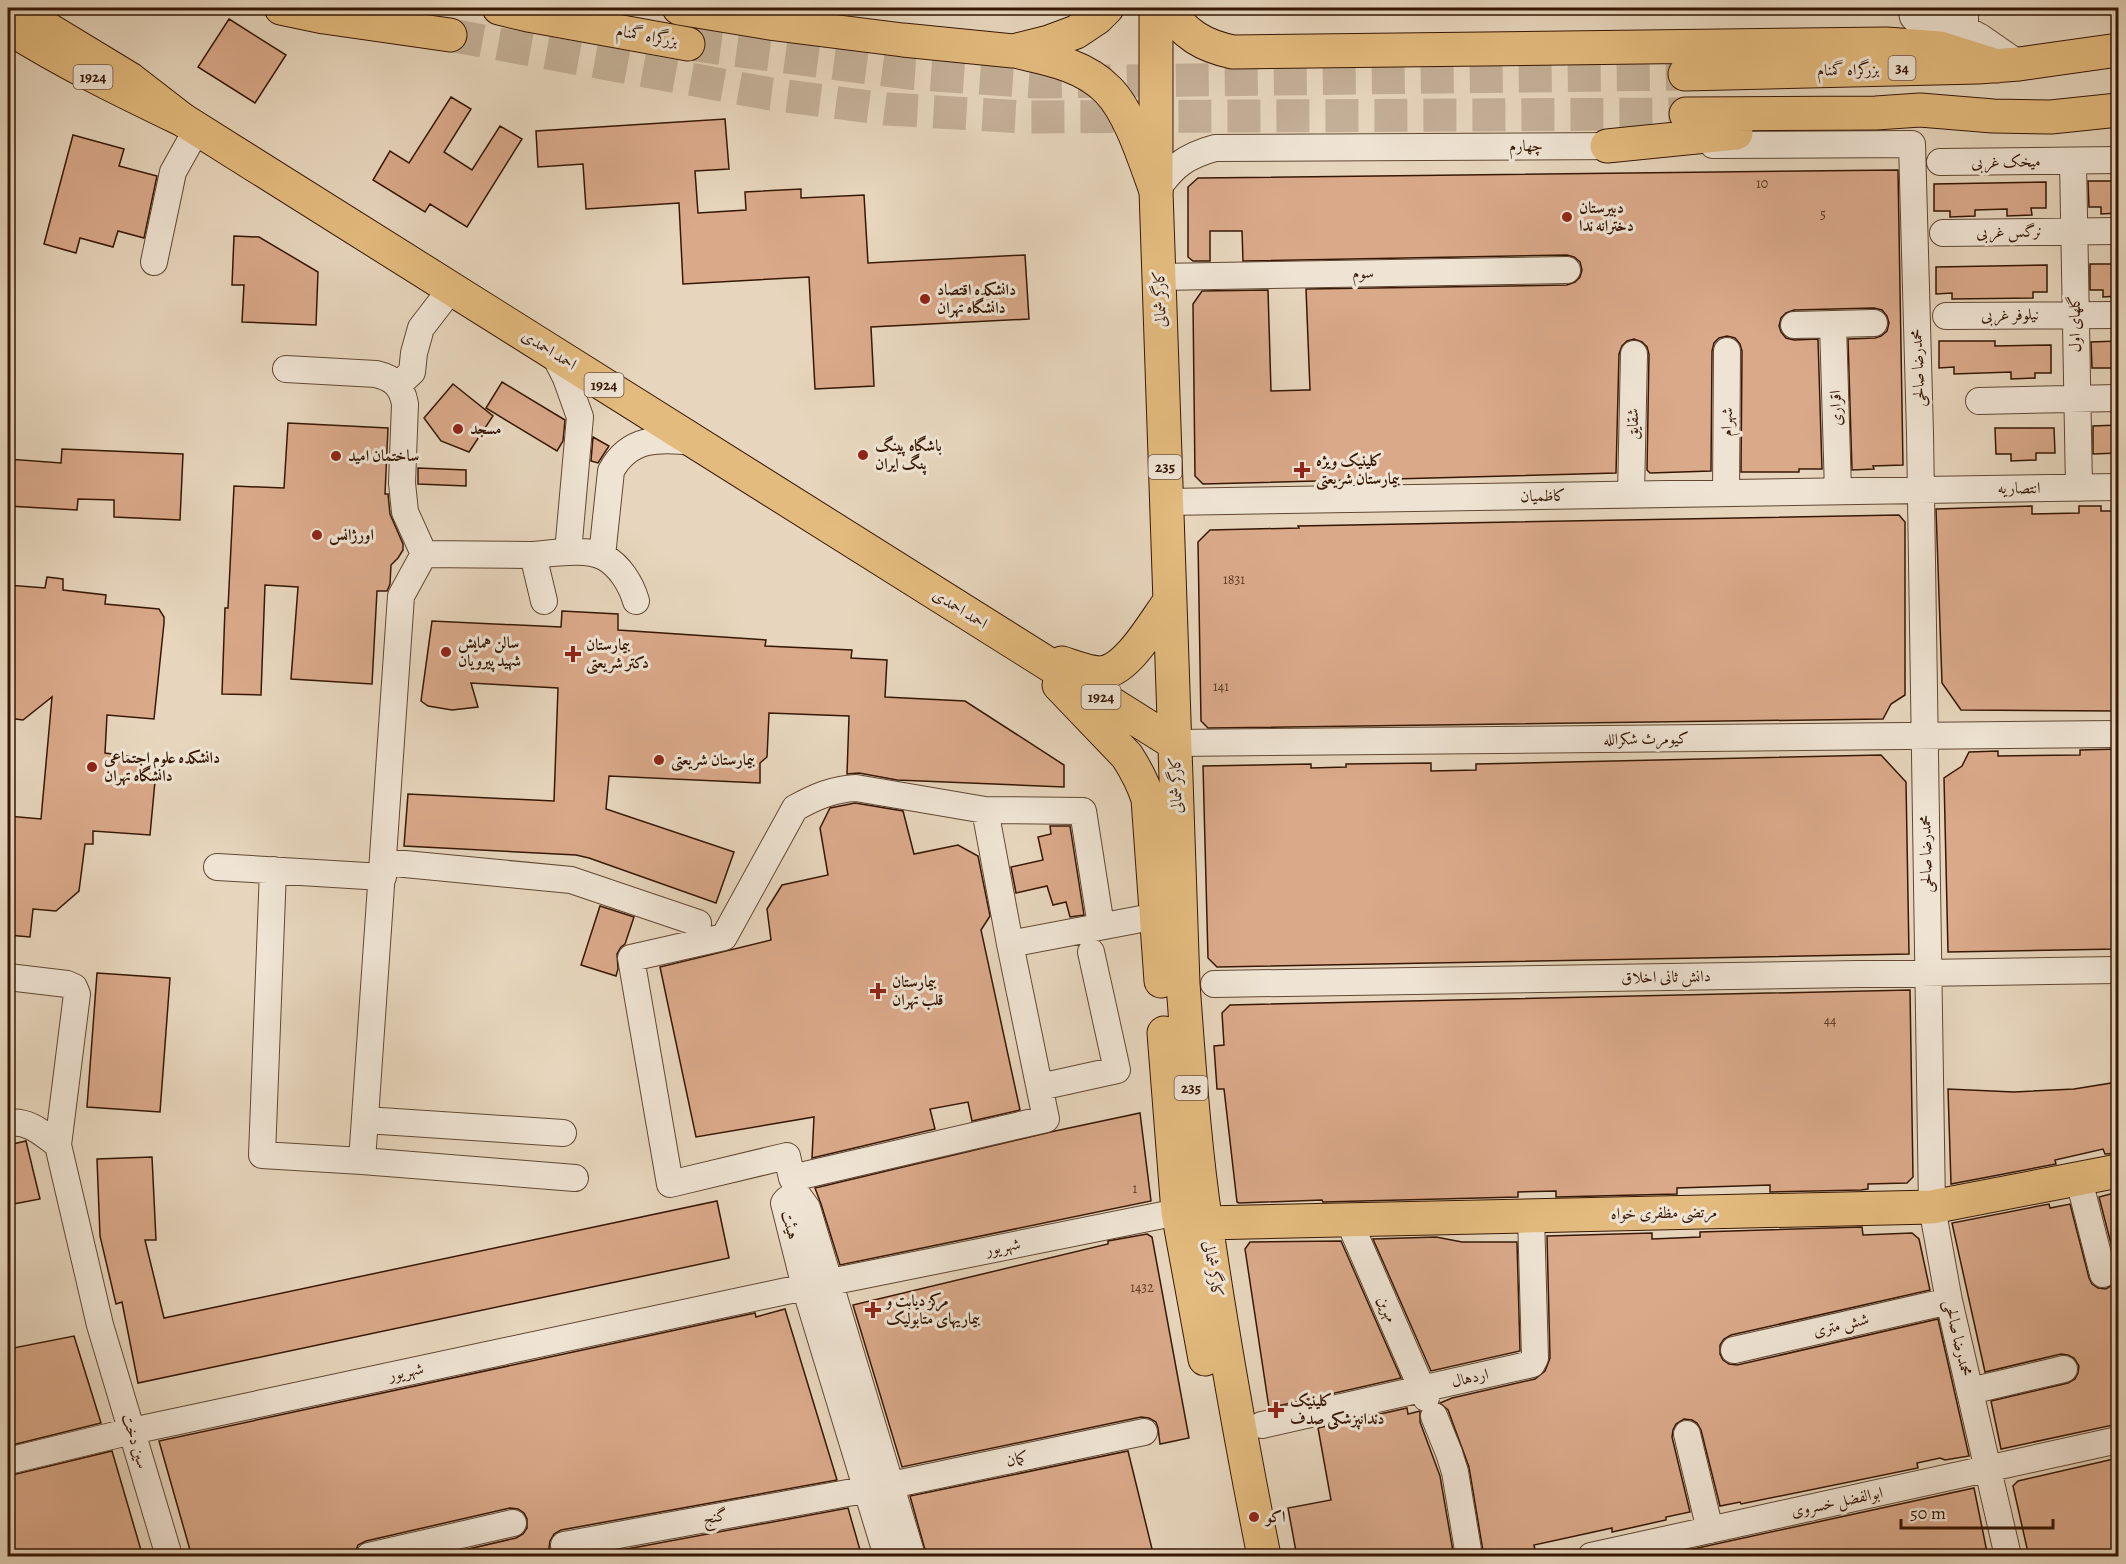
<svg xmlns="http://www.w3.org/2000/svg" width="2126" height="1564" font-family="Alegreya,Amiri,serif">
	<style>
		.building { fill: #daa98a; stroke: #361704; stroke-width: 1.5 }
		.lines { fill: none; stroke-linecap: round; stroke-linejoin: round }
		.highway-tunnel { stroke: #c4b098; stroke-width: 33; stroke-dasharray: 33 16; stroke-linecap: butt }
		.minor-casing { stroke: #624732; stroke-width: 28 }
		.major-casing { stroke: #361704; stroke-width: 35 }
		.highway-casing { stroke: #361704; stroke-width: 35 }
		.minor { stroke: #efe4d4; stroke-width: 26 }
		.major { stroke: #e4bb7e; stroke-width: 33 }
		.highway { stroke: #e4bb7e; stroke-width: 33 }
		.poi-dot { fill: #8f2418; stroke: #efe4d4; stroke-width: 2 }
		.labels { text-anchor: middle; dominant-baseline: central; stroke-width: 6; stroke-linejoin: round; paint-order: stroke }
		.number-label { font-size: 14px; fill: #5f3c26 }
		.shield { fill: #efe4d4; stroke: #6e5442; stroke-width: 1.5 }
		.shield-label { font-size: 15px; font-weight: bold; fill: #361704 }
		.street-label { font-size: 16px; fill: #361704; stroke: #efe4d4 }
		.poi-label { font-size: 16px; font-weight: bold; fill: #361704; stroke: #efe4d4; text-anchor: start }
	</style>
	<rect width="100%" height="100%" fill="#e7d6bd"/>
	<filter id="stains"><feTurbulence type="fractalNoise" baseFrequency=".00333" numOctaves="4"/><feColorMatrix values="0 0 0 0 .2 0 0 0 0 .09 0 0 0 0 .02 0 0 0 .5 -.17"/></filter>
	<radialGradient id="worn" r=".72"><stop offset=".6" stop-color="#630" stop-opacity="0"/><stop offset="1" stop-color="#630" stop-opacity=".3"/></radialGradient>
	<!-- building -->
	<path class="building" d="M229,19L286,55L255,103L198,67Z
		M451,97L471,109L444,152L472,170L500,126L522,139L467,227L430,204L425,212L373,180L390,151L409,163Z
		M725,119L729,169L695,171L698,213L746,210L745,192L801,189V198L864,195L868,263L1025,255L1029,319L871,327L874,386L815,389L809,277L683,284L679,203L586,209L583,164L538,167L536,131Z
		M73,135L124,149L119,166L157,176L144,238L118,231L113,247L80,238L76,253L44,244Z
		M1898,170L1903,465L1873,466L1874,469L1852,470L1848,339L1875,338L1881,336L1887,331L1889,323L1887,316L1882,310L1874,308L1794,310L1786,313L1781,318L1779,326L1781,332L1786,338L1794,340L1818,339L1822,469H1799V472H1741L1742,351L1740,344L1735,338L1727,336L1719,338L1714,343L1712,351L1711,471L1650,473L1647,470L1649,354L1647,347L1642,342L1634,339L1627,341L1622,346L1619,354L1616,473L1203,484L1195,476L1193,304L1202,291L1268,290L1271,391L1307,390H1310L1306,289L1567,285L1575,282L1580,277L1582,270L1580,262L1574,257L1567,255L1243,261L1242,231H1210V261H1193L1188,257V187L1198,178Z
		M2088,181H2118V213L2101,214V207H2089Z
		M2046,182V208H2031L2032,215L2007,216V209L1975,210V216L1950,217V211H1934V184Z
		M234,236L259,237L318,272L316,325L242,322L244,285H232Z
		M2090,264H2118V296L2103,297V290H2090Z
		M2047,265V292H2033V298L1952,299V293L1936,294V267Z
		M1939,341H1995V346L2051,345V373H2035V378L2011,379V372L1954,374V367L1939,368Z
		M2118,341V368H2092L2091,342Z
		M502,382L565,420L563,441L557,451L486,408Z
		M453,384L493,416L469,452L441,441L424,418Z
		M288,423L388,428L385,494H388L390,514L403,544V550L398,558L391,565L390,584L387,591H377L372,684L291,679L298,587L265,585L261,695L222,694L225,608H228L234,486L284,488Z
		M2118,425V453L2093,454V426Z
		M1995,428H2054L2055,453H2036V460L2011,461V454H1996Z
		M593,437L609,446L598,463L591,461Z
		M62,449L183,454L180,520L114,517V500L78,499L77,510L8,506V459L61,463Z
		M418,468L466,470V486L418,484Z
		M2032,506V514L2079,513V506H2101V511H2118V711L1961,710L1942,683L1936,509Z
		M1899,515L1905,522V695L1891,704L1883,719L1208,728L1201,721L1198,542L1210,530L1299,528L1298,526Z
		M47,577L63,579V590L106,595L105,604L159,609L164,617V623L154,719L107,715L105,753L157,760L150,835L93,831V844H85L79,891L56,911L33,909L30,937L8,935V816L41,819L52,697L23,720L8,718V585L45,588Z
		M562,611L618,614V630L766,640L765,646L852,650L851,658L887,660L885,697L965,701L1064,765V787L897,780L859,773L847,774L849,716L769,713L767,757L760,763V783L609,776L606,809L734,852L716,903L589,858L576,855L404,846L408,794L554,801L558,688L471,683L478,707L452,710L428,706L421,701L432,621L561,627Z
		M2118,749V949L1948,952L1944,778L1962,766L1969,752L1998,751V756L2080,755V750Z
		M1881,755L1906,782L1909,954L1217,967L1208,958L1203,766L1311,764V768L1346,767V764L1431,763V771L1476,770V764Z
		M855,803L903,811L914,854L958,845L978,856L990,916L981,930L1020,1110L972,1121L968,1102L930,1109L935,1129L812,1158L814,1117L696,1137L660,967L771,940L767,909L782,885L828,875L820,828L830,808Z
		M1050,826H1070L1084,915L1070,917L1066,902L1053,905L1047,886L1016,893L1011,867L1043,860L1038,837L1051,834Z
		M600,906L634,917L625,944L621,947L617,954L618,969L616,976L581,965Z
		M97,973L170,978L160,1112L87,1107Z
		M1910,990L1913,1177L1907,1183L1868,1184V1189L1861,1190L1770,1192V1185L1677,1188V1194L1556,1197V1191L1518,1192V1197L1323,1202L1322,1200L1239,1203L1237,1202L1224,1089H1217L1214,1046L1224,1045L1222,1013L1230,1005Z
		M2118,1082V1153L2105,1154L2103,1149L2055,1160L2056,1164L1951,1184L1948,1089L2014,1092L2074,1089Z
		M1140,1113L1151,1201L840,1265L821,1204L815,1188L1055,1131Z
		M26,1141L40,1199L8,1205V1145Z
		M152,1157L156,1240H145L164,1318L717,1201L729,1258L138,1383L122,1302L116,1304L100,1236L97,1159Z
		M2118,1192V1424L2001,1449L1991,1401L2068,1383L2075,1379L2078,1373L2079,1366L2074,1358L2068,1355L2061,1354L1985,1372L1952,1223L2049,1204L2050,1208L2070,1204L2089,1278L2092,1284L2098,1288L2106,1289L2114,1284L2117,1279L2118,1271L2099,1197Z
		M1862,1227L1863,1235L1912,1233L1919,1239L1930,1290L1731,1335L1724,1339L1720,1345V1354L1723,1360L1729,1364L1737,1365L1938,1319L1969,1456L1945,1460L1940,1458L1917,1463L1918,1468L1741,1504L1740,1502L1720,1506L1701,1430L1697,1423L1692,1420L1684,1419L1676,1424L1673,1430L1672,1437L1690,1512L1666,1517V1520L1612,1532V1528L1534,1545L1535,1550L1505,1557H1484L1469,1467L1448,1410L1440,1403L1452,1398L1535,1379L1545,1371L1550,1358L1547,1236L1652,1233V1239L1700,1237V1232Z
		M1147,1234L1152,1237L1189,1438L1160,1444L1158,1428L1156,1422L1149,1418L1141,1417L902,1467L853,1305L1108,1244V1241Z
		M1436,1237L1462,1242H1517L1520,1351L1431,1371L1373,1239Z
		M1341,1241L1401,1378L1269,1408L1245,1249L1250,1242Z
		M785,1309L837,1480L561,1530L554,1534L550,1541L549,1548L555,1557H434L516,1538L523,1534L527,1528V1519L524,1513L518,1509L510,1508L366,1541L358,1545L355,1553L339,1557H192L159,1441L755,1313L756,1317Z
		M74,1336L101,1423L8,1446V1349Z
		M1407,1408L1408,1414L1420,1411V1422L1440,1476L1454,1557H1297L1288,1508L1331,1500L1318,1428Z
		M112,1451L143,1557H8V1476Z
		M1128,1451L1154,1557H927L910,1496Z
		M2118,1458V1557H2029L2013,1486L2018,1481Z
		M1974,1488L1988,1557H1680L1679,1552Z
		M848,1508L862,1557H584Z"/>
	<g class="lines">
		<!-- highway-tunnel -->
		<path class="highway-tunnel" d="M450,35L771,94L886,109L1025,117L1686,114
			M688,44L907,73L1036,82L1685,74"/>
		<defs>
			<path id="minor" d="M1911,8L1913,17L1919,23L1965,29L1980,37L2019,64
				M1965,29V8
				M1713,145L1912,144L1920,433L1932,1207L1949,1301L2008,1556
				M2073,161L2079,488
				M1940,162L2118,160
				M1156,191C1173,166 1186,156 1215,148L1625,146
				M1943,233L2118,231
				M154,262L173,172L197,129
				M1159,277L1567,270
				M1946,316L2118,315
				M1833,324L1874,323
				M1794,325L1833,324L1838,491
				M554,354L566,378L580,417L568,552
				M286,369L376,374C393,378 402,386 405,404L402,483L405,512L424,554
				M398,385L412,372L414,353L421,328L451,289
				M1979,401L2118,398
				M1726,493L1727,351
				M1631,494L1634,354
				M1166,502L2118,487
				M533,555L544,601
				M602,556L611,471C629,437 660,438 694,442
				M1174,743L2118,734
				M985,810L1010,944L1046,1119L792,1178L787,1156L670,1184L631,958L724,937L795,808C815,797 833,789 856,788L985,810L1083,811L1101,926
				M384,862L571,880L698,923
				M217,867L383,877
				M273,870L262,1155L362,1161
				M1010,944L1157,916
				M8,977L67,984L74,987L77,994L58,1145L100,1325L169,1556
				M1214,984L2118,970
				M1040,1087L1117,1070L1091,952
				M365,1120L563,1133
				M8,1123C29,1120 42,1133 58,1145
				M575,1178L362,1161L401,596L424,554C459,554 495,555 530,555C551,554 585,547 604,557C620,566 631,584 636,601
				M2079,1180L2103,1274
				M1348,1219L1426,1398
				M1734,1350L1949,1301
				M1970,1391L2064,1369
				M1434,1416L1449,1453L1455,1472L1469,1556
				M1262,1425L1532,1364L1535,1358L1531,1215
				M1687,1434L1710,1530
				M8,1461L132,1431L805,1287L1178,1212
				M564,1545L891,1485L1144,1432
				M369,1556L513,1523
				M887,1556L805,1287L784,1203C788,1197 792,1197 799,1197L807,1208L912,1556
				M1591,1556L2118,1440"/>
			<path id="major" d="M1156,8V191L1183,984C1189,1064 1194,1145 1206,1224C1222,1335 1242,1446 1264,1556
				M8,27C65,63 121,90 183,120L1174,743
				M1062,663C1074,667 1086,672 1099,673C1127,673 1154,622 1170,601
				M1059,685L1127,756C1136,770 1143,783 1148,799L1161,981
				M1164,1033L1178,1212L1205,1359
				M1205,1223L1932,1207L2118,1171"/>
			<path id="highway" d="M13,8L130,79L183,120
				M281,8L324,17L450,35
				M499,8L528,15L688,44
				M679,8L776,24L903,40L1013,51L1049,42L1076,32L1097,18L1107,8
				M1168,8C1183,34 1204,46 1233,52L1886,44L1940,48L1997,66
				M1019,52C1050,59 1085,66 1108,90C1130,112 1145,161 1156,191
				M1685,74L1978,67L2019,64L2118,50
				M1686,114L1876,113L1920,110L1993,116L2051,117L2118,110
				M1607,146L1736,133"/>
		</defs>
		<!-- minor casing -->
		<use href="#minor" class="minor-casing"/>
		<!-- major casing -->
		<use href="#major" class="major-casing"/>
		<!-- highway casing -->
		<use href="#highway" class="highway-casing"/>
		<!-- minor -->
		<use href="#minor" class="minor"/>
		<!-- major -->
		<use href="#major" class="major"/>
		<!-- highway -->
		<use href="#highway" class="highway"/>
	</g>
	<!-- markers -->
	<g class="poi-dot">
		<circle cx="1567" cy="217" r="6"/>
		<circle cx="925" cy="299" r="6"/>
		<circle cx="458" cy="429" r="6"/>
		<circle cx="863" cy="455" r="6"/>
		<circle cx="336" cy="456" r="6"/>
		<path d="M1299 461h6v6h6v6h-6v6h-6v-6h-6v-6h6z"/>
		<circle cx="317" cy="535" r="6"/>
		<circle cx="446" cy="652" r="6"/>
		<path d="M570 645h6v6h6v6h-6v6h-6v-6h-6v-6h6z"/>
		<circle cx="659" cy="760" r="6"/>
		<circle cx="92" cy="767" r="6"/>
		<path d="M875 982h6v6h6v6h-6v6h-6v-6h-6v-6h6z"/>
		<path d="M870 1301h6v6h6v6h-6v6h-6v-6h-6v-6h6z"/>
		<path d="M1273 1401h6v6h6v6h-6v6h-6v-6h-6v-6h6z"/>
		<circle cx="1254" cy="1517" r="6"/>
	</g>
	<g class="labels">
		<!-- number labels -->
		<g class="number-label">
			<text x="1762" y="183">10</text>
			<text x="1823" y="214">5</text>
			<text x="1234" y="579">1831</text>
			<text x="1221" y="686">141</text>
			<text x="1830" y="1020">44</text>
			<text x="1135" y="1188">1</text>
			<text x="1142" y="1287">1432</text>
		</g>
		<!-- shield labels -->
		<g class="shield">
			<rect x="1888.5" y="56" width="27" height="24" rx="4.5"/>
			<rect x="73.5" y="65" width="39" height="24" rx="4.5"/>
			<rect x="584.5" y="373" width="39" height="24" rx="4.5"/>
			<rect x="1148.5" y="455" width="33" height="24" rx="4.5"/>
			<rect x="1081.5" y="685" width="39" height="24" rx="4.5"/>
			<rect x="1174.5" y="1076" width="33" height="24" rx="4.5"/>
		</g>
		<g class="shield-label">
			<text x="1902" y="68">34</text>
			<text x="93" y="77">1924</text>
			<text x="604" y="385">1924</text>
			<text x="1165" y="467">235</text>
			<text x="1101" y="697">1924</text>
			<text x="1191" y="1088">235</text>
		</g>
		<!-- street labels -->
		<g class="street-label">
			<text transform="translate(647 36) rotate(10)">بزرگراه گمنام</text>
			<text transform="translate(1848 70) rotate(-1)">بزرگراه گمنام</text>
			<text x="1526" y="146">چهارم</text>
			<text transform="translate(2006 162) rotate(-1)">میخک غربی</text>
			<text transform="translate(2009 232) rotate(-1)">نرگس غربی</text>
			<text transform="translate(1363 273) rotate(-1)">سوم</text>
			<text transform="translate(1160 299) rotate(-92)">کارگر شمالی</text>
			<text transform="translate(2010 315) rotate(-1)">نیلوفر غربی</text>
			<text transform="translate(2075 324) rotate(-91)">گلهای اول</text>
			<text transform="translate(549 350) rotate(32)">احمد احمدی</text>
			<text transform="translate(1918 368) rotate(-92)">محمدرضا صالحی</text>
			<text transform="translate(1836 408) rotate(-92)">اقراری</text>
			<text transform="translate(1727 422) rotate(-89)">شهرام</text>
			<text transform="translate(1633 424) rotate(-89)">شقایق</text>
			<text x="2019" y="488">انتصاریه</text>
			<text transform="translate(1543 496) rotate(-1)">کاظمیان</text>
			<text transform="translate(960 609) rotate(32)">احمد احمدی</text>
			<text transform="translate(1646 739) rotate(-1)">کیومرث شکرالله</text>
			<text transform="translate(1176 785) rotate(-92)">کارگر شمالی</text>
			<text transform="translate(1926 854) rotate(-91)">محمدرضا صالحی</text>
			<text transform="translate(1666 977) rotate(-1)">دانش ثانی اخلاق</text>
			<text transform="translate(1664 1213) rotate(-1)">مرتضی مظفری خواه</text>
			<text transform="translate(790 1225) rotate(76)">هیئت</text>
			<text transform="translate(1003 1247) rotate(-11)">شهریور</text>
			<text transform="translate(1213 1269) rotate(81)">کارگر شمالی</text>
			<text transform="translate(1387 1309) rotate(67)">مهرین</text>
			<text transform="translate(1841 1325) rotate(-13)">شش متری</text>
			<text transform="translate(1958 1338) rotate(77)">محمدرضا صالحی</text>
			<text transform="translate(406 1372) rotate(-12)">شهریور</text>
			<text transform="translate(1470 1378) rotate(-13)">اردهال</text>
			<text transform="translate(135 1441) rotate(73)">سین دخت</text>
			<text transform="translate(1017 1459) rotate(-12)">کمان</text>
			<text transform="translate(1837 1502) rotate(-12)">ابوالفضل خسروی</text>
			<text transform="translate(715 1517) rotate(-10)">گنج</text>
		</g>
		<!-- poi labels -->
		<g class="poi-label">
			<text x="1579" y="208">دبیرستان<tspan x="1579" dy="18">دخترانه ندا</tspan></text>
			<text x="937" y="290">دانشکده اقتصاد<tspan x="937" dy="18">دانشگاه تهران</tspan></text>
			<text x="470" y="429">مسجد</text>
			<text x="875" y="446">باشگاه پینگ<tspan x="875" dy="18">پنگ ایران</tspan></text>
			<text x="348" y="456">ساختمان امید</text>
			<text x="1316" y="461">کلینیک ویژه<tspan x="1316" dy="18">بیمارستان شریعتی</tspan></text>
			<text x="329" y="535">اورژانس</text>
			<text x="458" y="643">سالن همایش<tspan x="458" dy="18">شهید پیرویان</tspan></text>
			<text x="586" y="645">بیمارستان<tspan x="586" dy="18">دکتر شریعتی</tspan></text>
			<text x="104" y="758">دانشکده علوم اجتماعی<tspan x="104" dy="18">دانشگاه تهران</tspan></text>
			<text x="671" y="760">بیمارستان شریعتی</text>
			<text x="892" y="982">بیمارستان<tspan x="892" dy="18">قلب تهران</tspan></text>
			<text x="886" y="1301">مرکز دیابت و<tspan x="886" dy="18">بیماریهای متابولیک</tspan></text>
			<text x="1290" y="1401">کلینیک<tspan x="1290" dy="18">دندانپزشکی صدف</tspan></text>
			<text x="1266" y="1517">اکو</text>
		</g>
	</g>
	<!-- margin -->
	<rect width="2126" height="1564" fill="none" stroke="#e7d6bd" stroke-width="30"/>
	<rect x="9" y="9" width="2108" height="1546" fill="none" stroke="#361704" stroke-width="3"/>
	<rect x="15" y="15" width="2096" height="1534" fill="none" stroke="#361704" stroke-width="1.5"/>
	<!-- scale -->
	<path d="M1901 1519v9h152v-9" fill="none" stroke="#361704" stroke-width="3"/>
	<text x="1910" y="1519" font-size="18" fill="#361704" stroke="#efe4d4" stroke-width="4.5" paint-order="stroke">50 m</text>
	<rect width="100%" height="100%" filter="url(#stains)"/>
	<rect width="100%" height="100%" fill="url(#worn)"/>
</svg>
